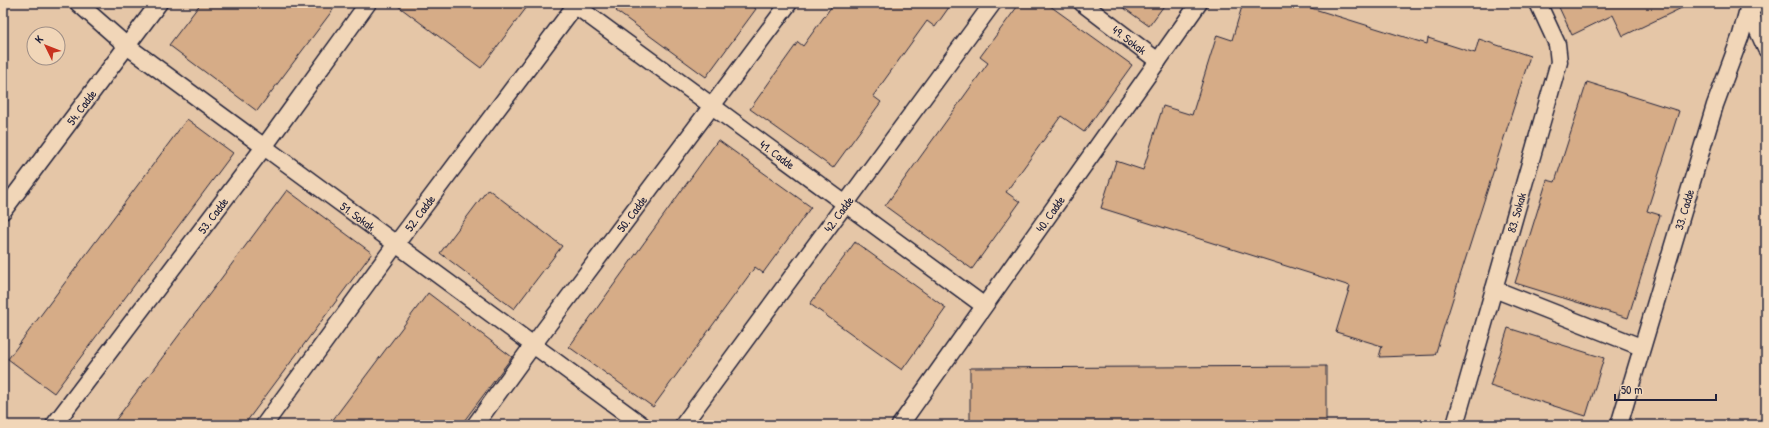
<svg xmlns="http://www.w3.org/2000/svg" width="1769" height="428" font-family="'Patrick Hand',sans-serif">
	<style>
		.built { fill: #e5c6a7; fill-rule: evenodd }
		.building { fill: #d6ac87; stroke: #22223b }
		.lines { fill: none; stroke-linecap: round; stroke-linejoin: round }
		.minor-casing { stroke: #22223b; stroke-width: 19 }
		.minor { stroke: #f1d6b8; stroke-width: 16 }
		.labels { text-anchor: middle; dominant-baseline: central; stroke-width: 3; stroke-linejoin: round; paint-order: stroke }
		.street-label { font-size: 12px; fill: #22223b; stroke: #f1d6b8 }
	</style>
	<rect width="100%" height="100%" fill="#f1d6b8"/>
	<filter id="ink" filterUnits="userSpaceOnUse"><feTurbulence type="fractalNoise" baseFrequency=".025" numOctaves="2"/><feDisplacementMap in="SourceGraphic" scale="8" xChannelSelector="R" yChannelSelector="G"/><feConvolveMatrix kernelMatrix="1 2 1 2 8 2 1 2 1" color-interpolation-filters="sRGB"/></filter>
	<g filter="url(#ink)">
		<!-- built -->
		<path class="built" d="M3,3H1766V425H3ZM34,34H58V58H34Z"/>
		<!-- building -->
		<path class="building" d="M201,3H338L257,111L169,45Z
			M394,3H530L481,68Z
			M622,3H748L756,9L706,77L616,11Z
			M834,3H952L935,27L927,21L873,96L881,102L833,168L750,109L798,42L803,46Z
			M1020,3H1046L1132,65L1084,132L1061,116L1006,192L1020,202L972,269L885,206L988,63L980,57Z
			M1117,3H1166L1149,26Z
			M1243,3H1295L1427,44L1428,38L1475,53L1479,39L1530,56L1435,355L1379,357L1382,346L1336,332L1350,286L1101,208L1116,161L1143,170L1163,106L1192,115L1217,35L1232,40Z
			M1557,3H1692L1623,36L1613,15L1572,35Z
			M1587,82L1679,111L1647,211L1660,215L1628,318L1515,283L1547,180L1555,182Z
			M187,119L233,153L54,393L8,359Z
			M718,140L811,207L763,273L755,267L653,407L569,347Z
			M488,189L562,246L514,309L440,253Z
			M287,190L372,253L244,425H112Z
			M855,242L946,308L902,370L810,304Z
			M428,293L512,357L461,425H329Z
			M1508,328L1604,358L1586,416L1490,386Z
			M1326,366V425H970V368Z"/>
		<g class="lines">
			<defs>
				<g id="minor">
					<path id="s1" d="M78,3L127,46L642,425"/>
					<path id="s2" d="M572,3L983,305"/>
					<path id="s3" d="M1082,3L1158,61"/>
					<path d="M1747,6L1766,49"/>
					<path id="s4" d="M3,211L159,3"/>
					<path d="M1494,289L1641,347"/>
					<path id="s5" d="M54,425L264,147L368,3"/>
					<path id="s6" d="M264,425L396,244L577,3"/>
					<path id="s7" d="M475,425L533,345L789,3"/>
					<path id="s8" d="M683,425L993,3"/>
					<path id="s9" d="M900,425L1199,3"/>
					<path id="s10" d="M1455,425L1559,62L1557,44L1538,3"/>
					<path id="s11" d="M1619,425L1715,105L1741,35L1748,9L1762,3"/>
				</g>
			</defs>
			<!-- minor casing -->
			<use href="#minor" class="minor-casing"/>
			<!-- minor -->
			<use href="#minor" class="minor"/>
		</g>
	</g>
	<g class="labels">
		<!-- street labels -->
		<g class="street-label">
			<text stroke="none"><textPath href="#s3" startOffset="60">49. Sokak</textPath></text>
			<text stroke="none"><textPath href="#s4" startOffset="130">54. Cadde</textPath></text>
			<text stroke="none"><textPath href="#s2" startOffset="255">41. Cadde</textPath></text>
			<text stroke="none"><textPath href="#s11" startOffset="225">33. Cadde</textPath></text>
			<text stroke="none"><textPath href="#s6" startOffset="263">52. Cadde</textPath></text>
			<text stroke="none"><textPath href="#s8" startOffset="262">42. Cadde</textPath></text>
			<text stroke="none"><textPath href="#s10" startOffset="221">83. Sokak</textPath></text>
			<text stroke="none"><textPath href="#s7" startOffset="263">50. Cadde</textPath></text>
			<text stroke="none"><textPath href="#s9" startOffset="259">40. Cadde</textPath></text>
			<text stroke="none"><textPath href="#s5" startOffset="263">53. Cadde</textPath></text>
			<text stroke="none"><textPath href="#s1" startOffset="352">51. Sokak</textPath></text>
		</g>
	</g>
	<!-- margin -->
	<rect width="1769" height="428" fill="none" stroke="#f1d6b8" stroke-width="16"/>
	<rect x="8" y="8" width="1753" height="412" fill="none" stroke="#22223b" stroke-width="1.5" filter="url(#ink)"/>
	<!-- north arrow -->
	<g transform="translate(46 46) rotate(313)"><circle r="19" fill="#f1d6b8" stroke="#9e8e86"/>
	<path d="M0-3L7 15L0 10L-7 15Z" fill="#c8321e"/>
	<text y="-6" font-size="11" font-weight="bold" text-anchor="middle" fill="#22223b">K</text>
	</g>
	<!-- scale -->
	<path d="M1615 394v6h101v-6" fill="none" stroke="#22223b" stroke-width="2"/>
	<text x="1621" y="394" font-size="12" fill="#22223b" stroke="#f1d6b8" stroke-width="3" paint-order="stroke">50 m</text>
</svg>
